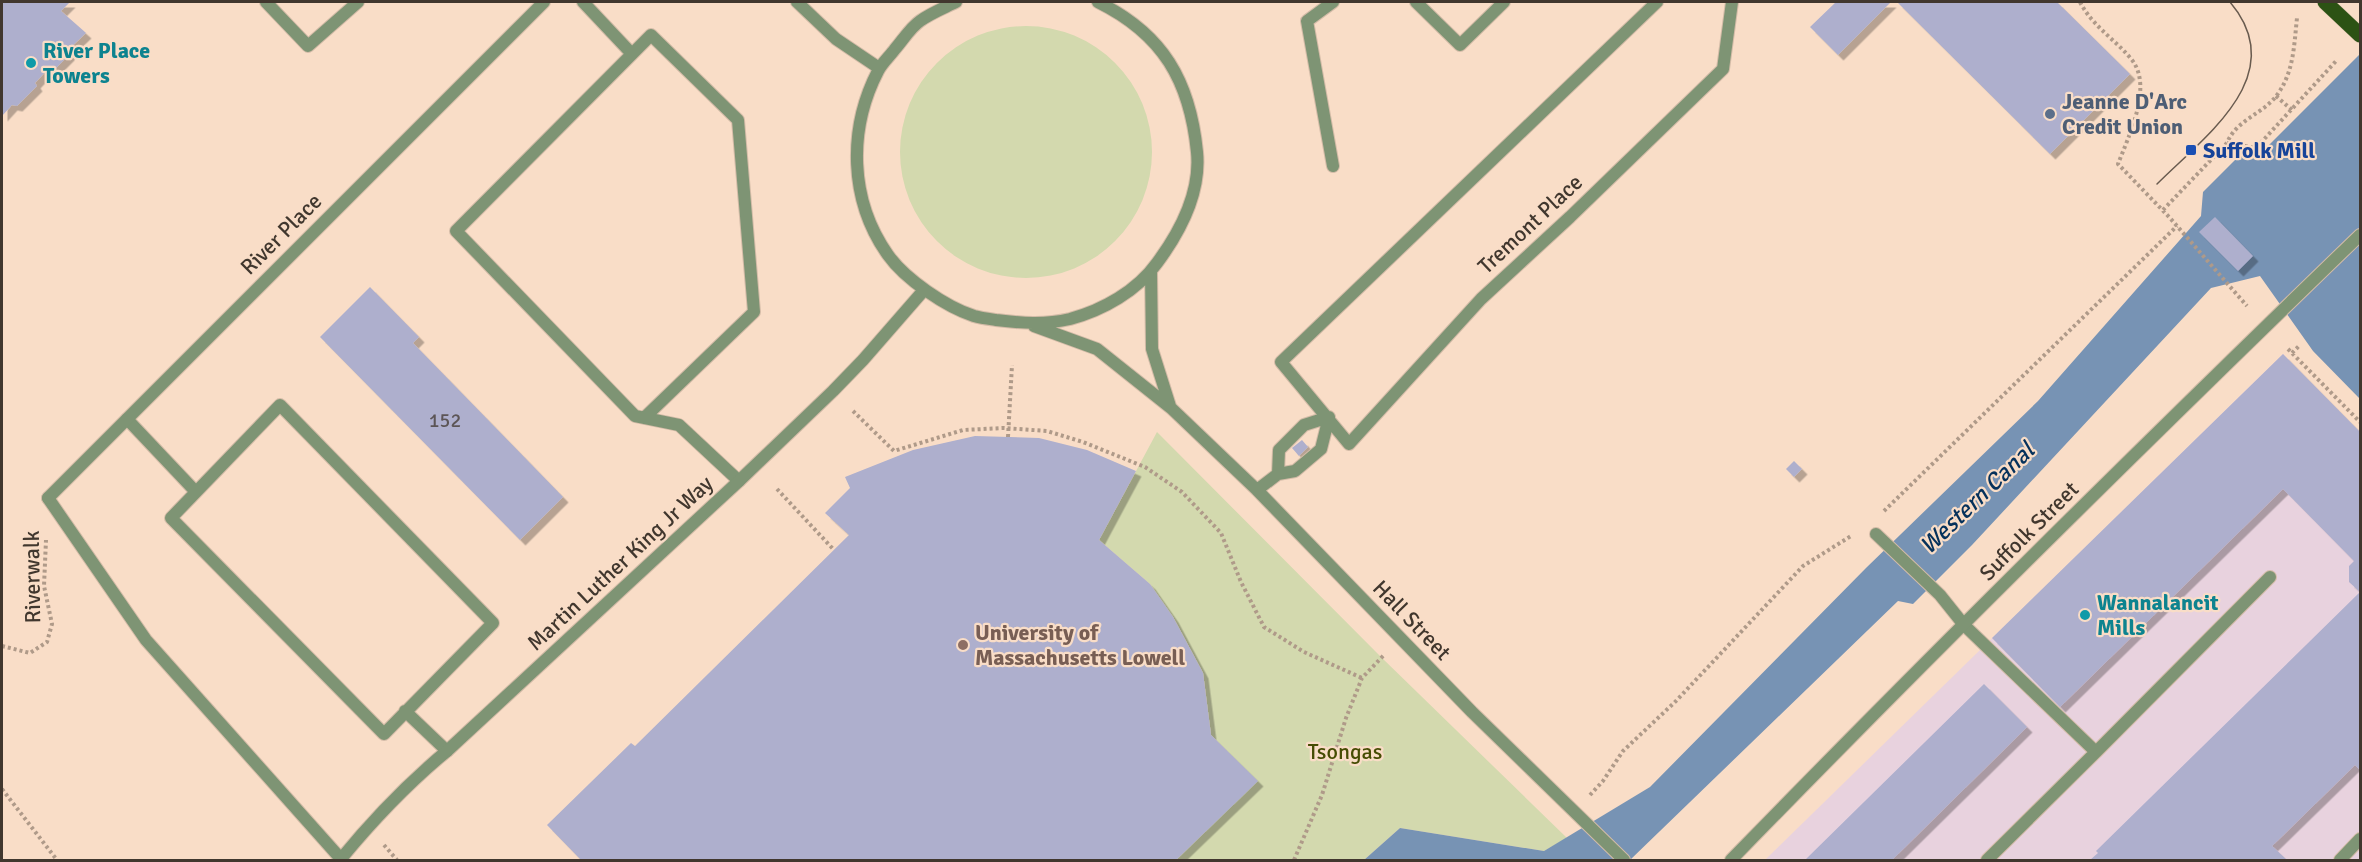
<svg xmlns="http://www.w3.org/2000/svg" width="2362" height="862" font-family="Signika,sans-serif">
	<style>
		.education { fill: #e8d2de }
		.green { fill: #d3d9ae }
		.water { fill: #7793b4 }
		.building { fill: #aeafcd; filter: url(#shadow) }
		.lines { fill: none; stroke-linecap: round; stroke-linejoin: round }
		.lane-casing { stroke: #d4bca8; stroke-width: 14 }
		.street-casing { stroke: #d4bca8; stroke-width: 14 }
		.primary-casing { stroke: #d4bca8; stroke-width: 16 }
		.path { stroke: #af9a89; stroke-width: 4; stroke-dasharray: 3 3; stroke-linecap: butt }
		.lane { stroke: #7e9474; stroke-width: 12 }
		.street { stroke: #7e9474; stroke-width: 12 }
		.primary { stroke: #2c5214; stroke-width: 15 }
		.tram { stroke: #695b4f; stroke-width: 1.5 }
		.culture-dot { fill: #0f9aa8; stroke: #f9ddc7; stroke-width: 2 }
		.service-dot { fill: #5c6f8a; stroke: #f9ddc7; stroke-width: 2 }
		.transit-dot { fill: #1a4fb4; stroke: #f9ddc7; stroke-width: 2 }
		.education-dot { fill: #8d6e63; stroke: #f9ddc7; stroke-width: 2 }
		.labels { text-anchor: middle; dominant-baseline: central; stroke-width: 4.5; stroke-linejoin: round; paint-order: stroke }
		.number-label { font-size: 20px; fill: #5c5556 }
		.culture-label { font-size: 22px; font-weight: bold; fill: #0d838f; stroke: #f9ddc7; text-anchor: start }
		.service-label { font-size: 22px; font-weight: bold; fill: #4e5e75; stroke: #f9ddc7; text-anchor: start }
		.transit-label { font-size: 22px; font-weight: bold; fill: #164399; stroke: #f9ddc7; text-anchor: start }
		.street-label { font-size: 22px; fill: #41372e; stroke: #f9ddc7 }
		.education-label { font-size: 22px; font-weight: bold; fill: #785e54; stroke: #f9ddc7; text-anchor: start }
		.park-label { font-size: 22px; fill: #464c03; stroke: #f9ddc7 }
		.water-label { font-size: 24px; font-style: italic; fill: #05315b; stroke: #f9ddc7 }
	</style>
	<defs>
		<filter id="shadow"><feDropShadow dx="5.5" dy="5.5" stdDeviation="0" flood-color="#0004"/></filter>
	</defs>
	<rect width="100%" height="100%" fill="#f9ddc7"/>
	<!-- education -->
	<path class="education" d="M2283,354L2360,432V860H1765Z"/>
	<!-- green -->
	<path class="green" d="M900 152a126 126 0 1 1 252 0a126 126 0 1 1-252 0Z
		M1157,432L1381,657L1567,838L1544,851L1400,828L1364,860H1176L1257,781L1211,735L1203,673L1173,617L1150,584L1099,540Z"/>
	<!-- water -->
	<path class="water" d="M2360,54V399L2313,351L2260,276L2211,288L1972,545L1913,604L1898,601L1630,860H1364L1400,828L1544,851L1650,787L1866,568L2038,401L2201,216L2203,192L2241,154H2260Z"/>
	<!-- building -->
	<path class="building" d="M2,2H70L61,11L86,33L70,48L69,55L49,75L46,71L35,83L37,86L17,106L12,105L2,116Z
		M1836,2H1891L1838,55L1810,27Z
		M1897,2H2057L2130,74L2050,154Z
		M2215,217L2253,256L2238,271L2199,232Z
		M370,287L419,337L413,343L563,497L520,540L320,337Z
		M2283,354L2360,432V770L2355,765L2272,846L2287,860H2090L2098,853L2096,851L2360,592L2349,582V566L2354,561L2283,489L2060,707L1992,638Z
		M975,436L1039,438L1087,450L1136,471L1099,540L1150,584L1173,617L1203,673L1211,735L1258,781L1176,860H581L547,825L631,743L635,746L849,535L825,513L850,488L845,477L913,450Z
		M1302,440L1308,447L1299,456L1292,448Z
		M1794,461L1802,469L1794,477L1786,469Z
		M1984,684L2027,727L1892,860H1805Z"/>
	<g class="lines">
		<defs>
			<path id="lane" d="M266,2L308,46L358,2
				M583,2L632,54
				M1333,2L1307,21L1333,166
				M1416,2L1460,45L1504,2
				M280,405L493,623L384,734L171,518Z
				M644,418L754,312L738,120L651,35L456,231L635,416L679,425L739,481
				M127,419L196,492
				M48,498L146,640L341,859
				M1876,534L1940,595L1964,625L2096,752L1987,860
				M405,711L447,751
				M2096,752L2270,577
				M2340,860L2360,839"/>
			<path id="street" d="M797,2L836,39L879,68
				M956,2C944,8 931,13 920,21C910,28 903,40 895,49C890,56 882,63 878,71C848,129 849,200 888,255C905,279 946,307 974,316C981,318 989,319 996,320C1022,323 1044,325 1070,319C1103,310 1137,291 1157,263C1180,232 1201,192 1197,152C1190,81 1163,34 1098,2
				M1657,2L1281,362L1349,444L1481,299L1570,217L1723,69L1732,2
				M1151,271L1152,349L1170,406
				M1034,326L1097,349L1171,408L1257,490L1472,712L1624,860
				M1278,474L1279,450L1304,425L1329,417
				M1257,490L1278,474L1295,471L1321,449L1329,417
				M48,498L544,2
				M340,860C372,821 407,784 447,751L739,481L833,391L863,360L924,290
				M1731,860C1937,648 2148,440 2360,235"/>
			<path id="primary" d="M2325,2L2360,35"/>
		</defs>
		<!-- lane casing -->
		<use href="#lane" class="lane-casing"/>
		<!-- street casing -->
		<use href="#street" class="street-casing"/>
		<!-- primary casing -->
		<use href="#primary" class="primary-casing"/>
		<!-- path -->
		<path class="path" d="M2080,2C2093,27 2115,39 2132,60C2153,87 2129,135 2118,164L2170,218L2247,306
			M2276,96L2292,110
			M2227,143L2256,148L2337,60
			M2163,210L2227,143C2236,120 2263,114 2277,95C2294,72 2294,45 2297,18
			M2288,349L2360,422
			M2292,353L2299,346
			M853,411L894,451L963,430L1004,428L1047,431L1083,442L1145,467L1182,492L1221,533L1241,582L1264,627L1304,652L1362,678
			M1008,437L1012,365
			M777,489L834,550
			M1884,511L2177,226
			M2,646L30,653L47,642L52,624L44,586L46,540
			M2,789L57,860
			M1590,795L1603,781L1623,751L1676,701L1803,566L1851,536
			M384,845L397,860
			M1294,860L1322,795L1346,718L1362,678L1384,655"/>
		<!-- lane -->
		<use href="#lane" class="lane"/>
		<!-- street -->
		<use href="#street" class="street"/>
		<!-- primary -->
		<use href="#primary" class="primary"/>
		<!-- tram -->
		<path class="tram" d="M2157,184C2205,136 2292,75 2230,2"/>
	</g>
	<!-- markers -->
	<g class="culture-dot">
		<circle cx="31" cy="63" r="6"/>
		<circle cx="2085" cy="615" r="6"/>
	</g>
	<circle class="service-dot" cx="2050" cy="114" r="6"/>
	<rect class="transit-dot" x="2185" y="144" width="12" height="12" rx="3"/>
	<circle class="education-dot" cx="963" cy="645" r="6"/>
	<g class="labels">
		<!-- number labels -->
		<g class="number-label">
			<text x="445" y="420">152</text>
		</g>
		<!-- culture labels -->
		<g class="culture-label">
			<text x="43" y="50">River Place<tspan x="43" dy="25">Towers</tspan></text>
			<text x="2097" y="602">Wannalancit<tspan x="2097" dy="25">Mills</tspan></text>
		</g>
		<!-- service labels -->
		<g class="service-label">
			<text x="2062" y="101">Jeanne D'Arc<tspan x="2062" dy="25">Credit Union</tspan></text>
		</g>
		<!-- transit labels -->
		<g class="transit-label">
			<text x="2203" y="150">Suffolk Mill</text>
		</g>
		<!-- street labels -->
		<g class="street-label">
			<text transform="translate(1530 224) rotate(-43)">Tremont Place</text>
			<text transform="translate(281 234) rotate(-45)">River Place</text>
			<text transform="translate(2029 531) rotate(-45)">Suffolk Street</text>
			<text transform="translate(620 563) rotate(-43)">Martin Luther King Jr Way</text>
			<text transform="translate(32 577) rotate(-91)">Riverwalk</text>
			<text transform="translate(1412 620) rotate(46)">Hall Street</text>
		</g>
		<!-- education labels -->
		<g class="education-label">
			<text x="975" y="632">University of<tspan x="975" dy="25">Massachusetts Lowell</tspan></text>
		</g>
		<!-- park labels -->
		<g class="park-label">
			<text x="1345" y="751">Tsongas</text>
		</g>
		<!-- water labels -->
		<g class="water-label">
			<text transform="translate(1977 498) rotate(-44)">Western Canal</text>
		</g>
	</g>
	<!-- border -->
	<rect width="2362" height="862" fill="none" stroke="#41372e" stroke-width="6"/>
</svg>
